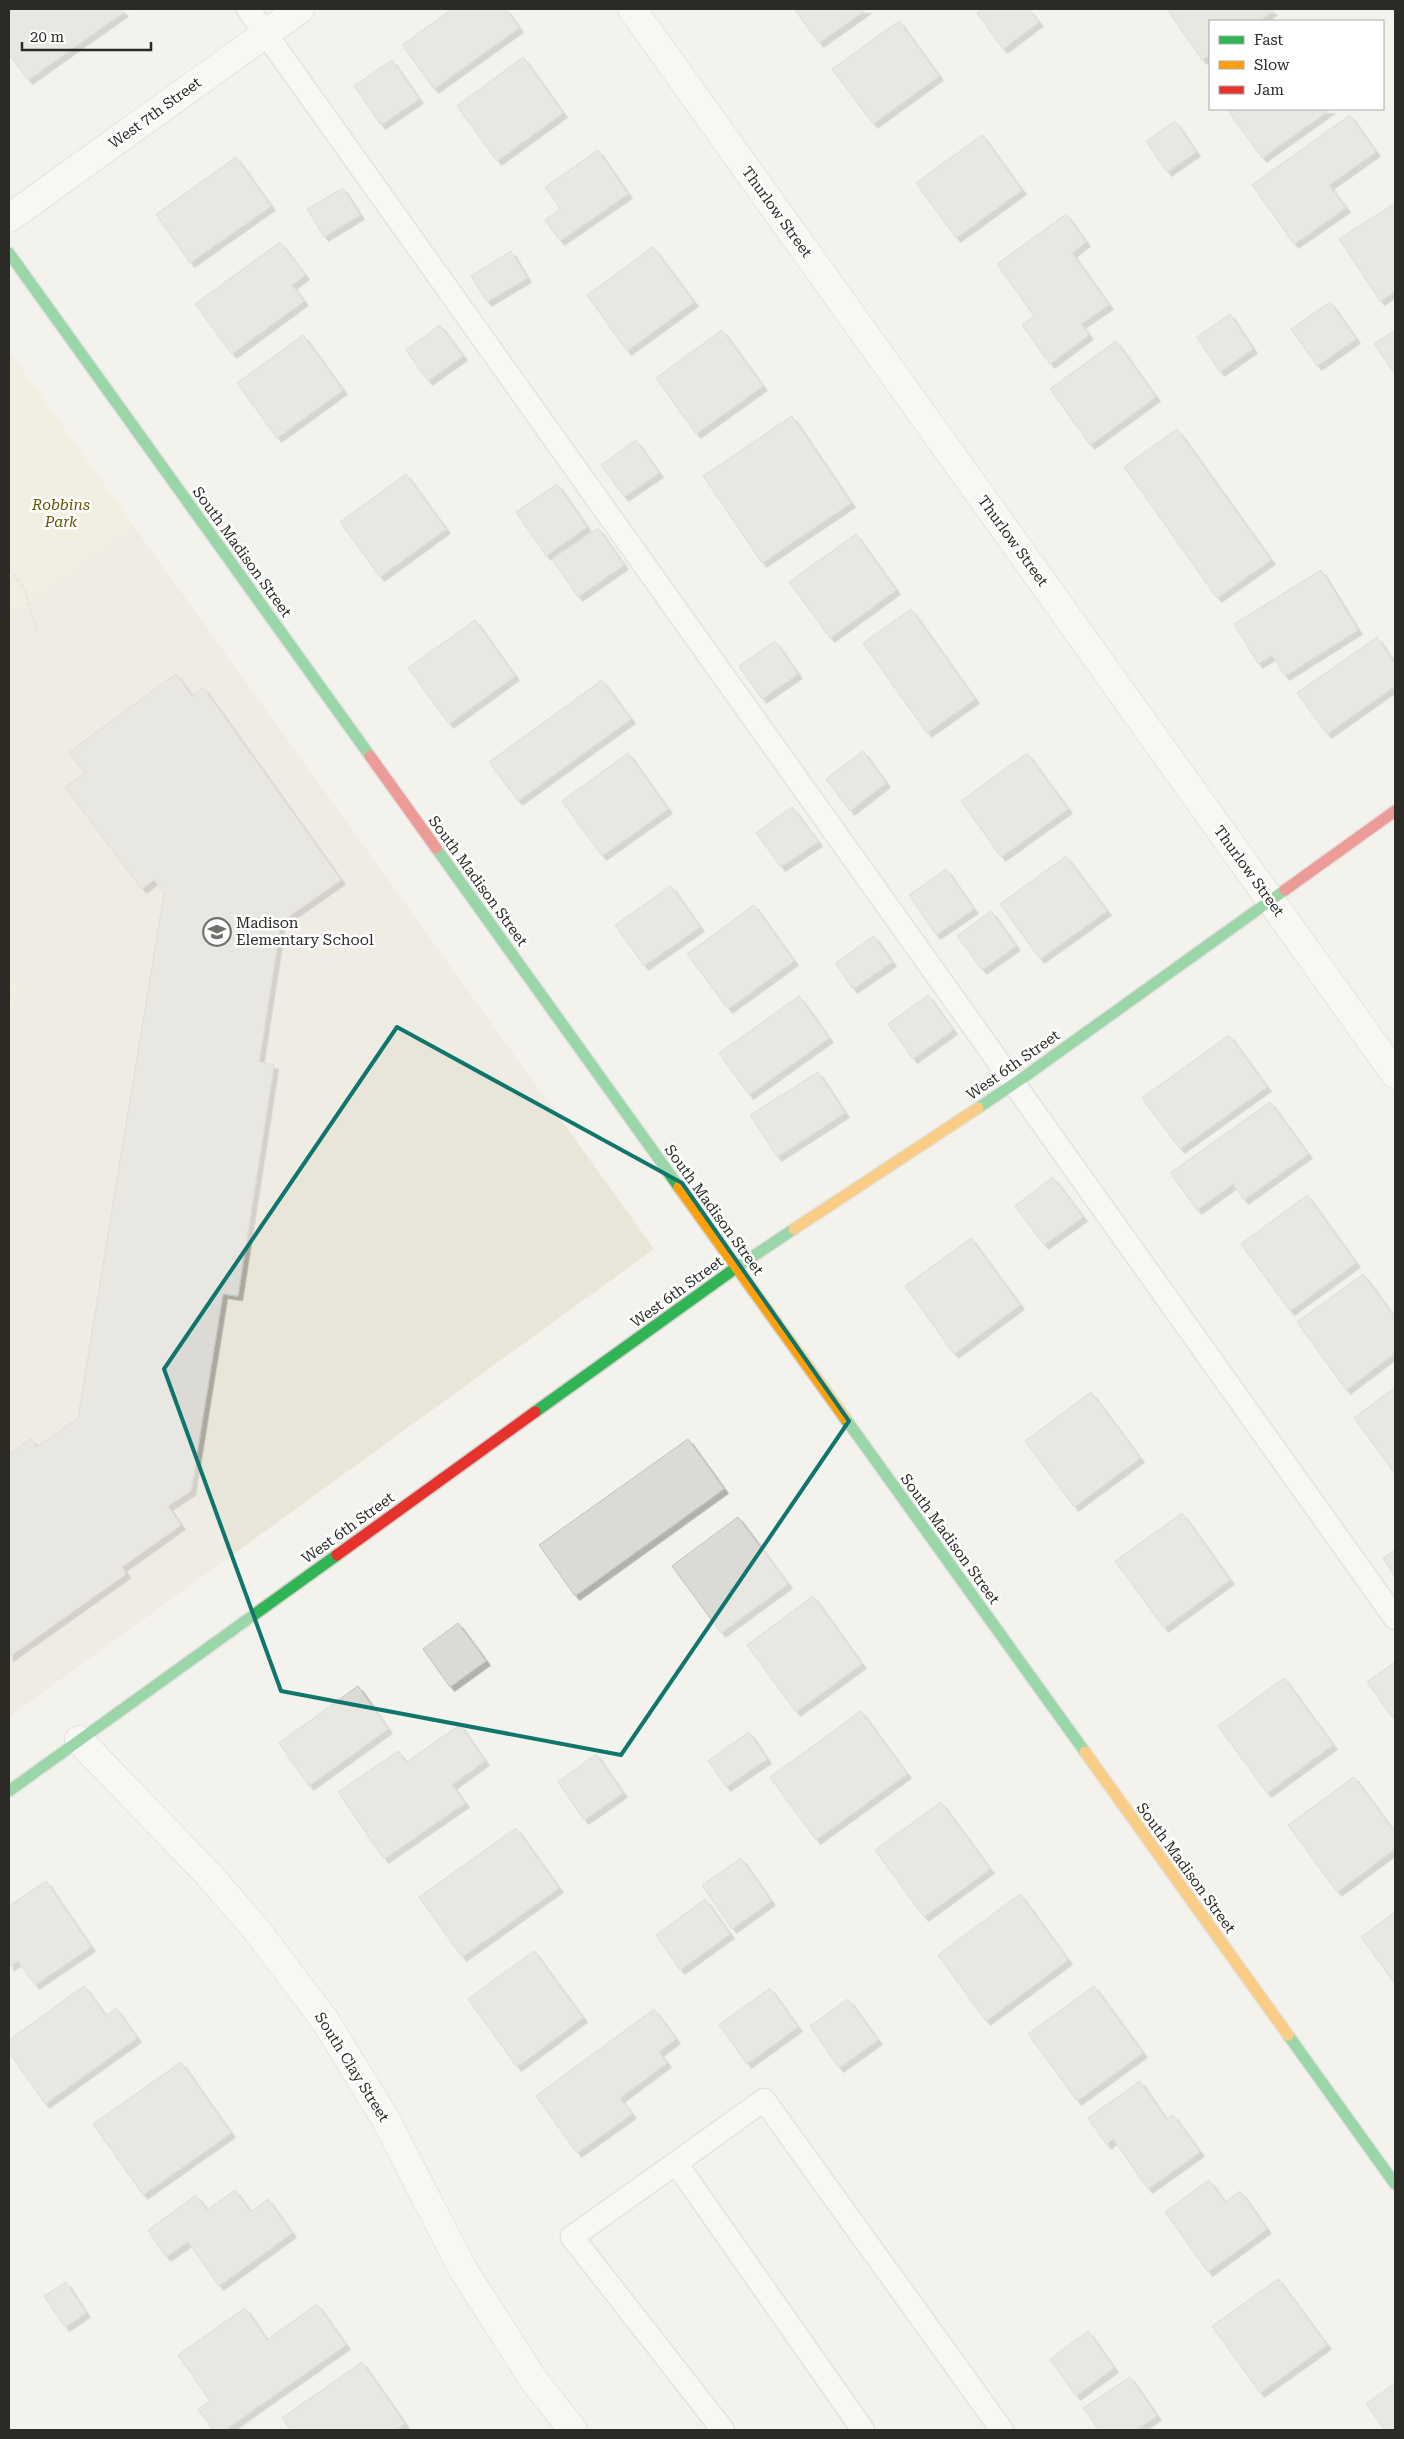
<svg xmlns="http://www.w3.org/2000/svg" width="1404" height="2439" font-family="'Roboto Serif',serif">
	<style>
		.built { fill: #e9e5d9 }
		.green { fill: #f0e9d5 }
		.building { fill: #dbdad5; stroke: #c3c2bd; filter: url(#shadow) }
		.lines { fill: none; stroke-linecap: round; stroke-linejoin: round }
		.lane-casing { stroke: #d1d0cb; stroke-width: 25 }
		.street-casing { stroke: #d1d0cb; stroke-width: 30 }
		.fast-casing { stroke: #d1d0cb; stroke-width: 14 }
		.slow-casing { stroke: #d1d0cb; stroke-width: 14 }
		.jam-casing { stroke: #d1d0cb; stroke-width: 14 }
		.path { stroke: #dad8d7; stroke-width: 3; stroke-dasharray: 4 2.5; stroke-linecap: butt }
		.lane { stroke: #fdfdfc; stroke-width: 22 }
		.street { stroke: #fdfdfc; stroke-width: 28 }
		.fast { stroke: #30b455; stroke-width: 11 }
		.slow { stroke: #ff9f0a; stroke-width: 11 }
		.jam { stroke: #e5322d; stroke-width: 11 }
		.marked { fill: none; stroke: #0f766e; stroke-width: 4; stroke-linejoin: round }
		.labels { text-anchor: middle; dominant-baseline: central; stroke-width: 5; stroke-linejoin: round; paint-order: stroke }
		.street-label { font-size: 15px; fill: #2b2a25; stroke: #fff }
		.park-label { font-size: 15px; font-style: italic; fill: #695400; stroke: #fff }
		.poi-label { font-size: 15px; fill: #2b2a25; stroke: #fff; text-anchor: start }
	</style>
	<defs>
		<filter id="shadow"><feDropShadow dx="4.5" dy="4.5" stdDeviation="0" flood-color="#0004"/></filter>
	</defs>
	<rect width="100%" height="100%" fill="#f4f2ec"/>
	<!-- built -->
	<path class="built" d="M133,525L654,1249L9,1717V614Z"/>
	<!-- green -->
	<path class="green" d="M9,351L133,525L9,614Z
		M9,981H20L9,1021Z"/>
	<!-- building -->
	<path class="building" d="M9,9H121L124,12L28,80L9,54Z
		M452,9H506L519,28L434,89L402,45Z
		M794,9H867L819,43Z
		M983,9H1029L1039,22L1003,49L977,13Z
		M1167,9H1271L1273,11L1259,21H1210V54L1202,60Z
		M899,21L939,76L873,124L832,69Z
		M523,57L563,113L497,161L457,106Z
		M392,60L419,99L381,125L354,86Z
		M1227,109H1331L1262,158Z
		M1350,115L1376,152L1329,185L1346,208L1294,244L1252,185Z
		M1175,121L1196,152L1167,172L1146,141Z
		M982,135L1022,190L956,238L916,183Z
		M598,150L628,194L560,241L545,220L560,209L545,187Z
		M236,157L271,206L190,263L156,214Z
		M343,188L360,215L324,237L307,209Z
		M1395,203V291L1380,301L1339,239Z
		M1066,214L1086,242L1072,253L1109,305L1081,324L1089,335L1050,364L1022,325L1034,316L997,264Z
		M280,242L305,275L292,285L304,301L232,354L195,304Z
		M653,247L694,302L627,351L587,295Z
		M511,251L527,278L487,302L471,276Z
		M1330,302L1356,339L1317,366L1291,329Z
		M1230,314L1253,349L1220,372L1197,337Z
		M440,325L463,356L428,381L406,350Z
		M722,330L763,386L696,434L656,378Z
		M1395,330V374L1374,344Z
		M303,335L343,390L277,438L237,383Z
		M1116,341L1156,397L1090,445L1050,389Z
		M792,416L851,503L762,563L703,476Z
		M1177,429L1271,560L1217,598L1124,467Z
		M636,440L659,473L624,497L601,465Z
		M406,474L446,529L380,577L340,522Z
		M557,484L587,527L546,556L516,512Z
		M598,528L624,565L578,597L552,559Z
		M856,534L896,590L830,638L789,582Z
		M1321,570L1358,630L1285,676L1272,655L1258,664L1234,624Z
		M911,609L975,699L927,733L863,643Z
		M475,620L515,676L449,724L408,668Z
		M1377,637L1395,664V686L1327,734L1297,693Z
		M775,641L798,674L762,699L739,666Z
		M176,674L192,696L203,687L341,880L281,922L259,1062L274,1065L238,1296L223,1294L191,1491L168,1506L181,1525L122,1567L126,1574L9,1657V1454L31,1439L37,1447L78,1418L164,893L154,880L142,889L65,787L85,773L69,752Z
		M602,680L631,719L518,801L489,762Z
		M863,751L886,783L850,811L826,779Z
		M628,753L668,809L602,856L562,801Z
		M1027,753L1068,809L1001,857L961,801Z
		M792,807L818,842L781,867L756,833Z
		M1066,856L1107,911L1040,959L1000,904Z
		M946,869L974,909L936,935L909,895Z
		M671,886L700,927L644,966L615,925Z
		M754,905L794,961L728,1009L687,954Z
		M991,911L1016,946L982,970L957,936Z
		M874,936L892,962L853,989L835,963Z
		M928,995L953,1030L913,1059L888,1024Z
		M799,996L829,1038L749,1095L719,1053Z
		M1229,1035L1267,1087L1180,1149L1142,1098Z
		M818,1072L845,1113L777,1157L750,1115Z
		M1270,1102L1308,1154L1244,1200L1233,1184L1197,1210L1170,1173Z
		M1053,1177L1083,1217L1044,1245L1015,1206Z
		M1307,1195L1356,1263L1290,1311L1241,1244Z
		M971,1238L1020,1305L954,1354L905,1286Z
		M1363,1274L1395,1318V1353L1346,1390L1297,1322Z
		M1395,1387V1474L1354,1418Z
		M1091,1392L1140,1458L1074,1507L1025,1441Z
		M688,1439L724,1489L575,1596L539,1545Z
		M1182,1513L1230,1580L1164,1628L1115,1561Z
		M738,1517L788,1584L721,1633L672,1566Z
		M1395,1550V1577L1383,1558Z
		M813,1596L862,1664L796,1712L747,1645Z
		M458,1623L486,1661L450,1687L423,1649Z
		M1395,1662V1715L1392,1717L1367,1682Z
		M1284,1678L1333,1745L1267,1793L1218,1726Z
		M358,1686L388,1729L309,1786L279,1743Z
		M861,1711L907,1774L816,1840L770,1777Z
		M460,1725L485,1761L452,1785L465,1803L384,1859L338,1792L398,1751L406,1762Z
		M749,1732L767,1759L726,1787L708,1761Z
		M596,1754L623,1793L584,1820L558,1782Z
		M1354,1777L1395,1833V1849L1337,1892L1288,1825Z
		M941,1802L990,1869L924,1917L875,1850Z
		M516,1828L559,1888L462,1957L419,1897Z
		M741,1858L771,1901L732,1929L702,1885Z
		M46,1881L91,1947L35,1985L18,1961L9,1967V1906Z
		M1020,1894L1068,1960L986,2021L938,1955Z
		M705,1899L730,1934L680,1970L656,1935Z
		M1395,1912V1984L1361,1937Z
		M534,1951L583,2018L517,2067L468,1999Z
		M84,1986L106,2016L116,2008L137,2038L45,2104L9,2052V2040Z
		M1094,1986L1143,2053L1077,2101L1028,2034Z
		M770,1988L798,2027L747,2064L719,2025Z
		M848,1999L878,2040L839,2068L810,2026Z
		M654,2009L676,2039L659,2052L667,2063L620,2098L632,2114L577,2153L536,2096Z
		M181,2062L231,2133L143,2195L93,2124Z
		M1140,2081L1166,2119L1173,2115L1200,2152L1148,2189L1113,2139L1107,2145L1088,2118Z
		M1209,2180L1225,2202L1240,2191L1267,2229L1208,2272L1165,2212Z
		M235,2190L251,2212L268,2199L292,2233L219,2286L188,2242L166,2257L148,2230L196,2195L207,2210Z
		M1278,2279L1327,2345L1260,2393L1212,2326Z
		M66,2282L86,2313L65,2327L44,2296Z
		M317,2304L346,2345L225,2430H213L198,2409L210,2401L178,2355L245,2308L267,2340Z
		M1088,2331L1114,2368L1076,2396L1050,2359Z
		M362,2362L405,2424L396,2430H291L282,2418Z
		M1130,2377L1157,2416L1136,2430H1099L1083,2408Z
		M1395,2383V2430H1385L1366,2404Z"/>
	<g class="lines">
		<defs>
			<path id="lane" d="M248,9L1395,1618
				M676,2163L572,2237L723,2430
				M863,2430L676,2163L764,2100L1002,2430"/>
			<path id="street" d="M632,9L1395,1074
				M9,218L300,9
				M79,1740L208,1874L255,1928L326,2022L386,2120L462,2268L535,2382L573,2430"/>
			<path id="fast" d="M9,253L370,756
				M436,848L679,1187
				M978,1108L1024,1077L1285,890
				M535,1412L737,1267L794,1229
				M845,1418L1085,1752
				M9,1791L337,1555
				M1288,2035L1395,2184"/>
			<path id="slow" d="M679,1187L845,1418
				M794,1229L978,1108
				M1085,1752L1288,2035"/>
			<path id="jam" d="M370,756L436,848
				M1285,890L1395,811
				M337,1555L535,1412"/>
		</defs>
		<!-- lane casing -->
		<use href="#lane" class="lane-casing"/>
		<!-- street casing -->
		<use href="#street" class="street-casing"/>
		<!-- fast casing -->
		<use href="#fast" class="fast-casing"/>
		<!-- slow casing -->
		<use href="#slow" class="slow-casing"/>
		<!-- jam casing -->
		<use href="#jam" class="jam-casing"/>
		<!-- path -->
		<path class="path" d="M9,569L24,588L38,634"/>
		<!-- lane -->
		<use href="#lane" class="lane"/>
		<!-- street -->
		<use href="#street" class="street"/>
		<!-- fast -->
		<use href="#fast" class="fast"/>
		<!-- slow -->
		<use href="#slow" class="slow"/>
		<!-- jam -->
		<use href="#jam" class="jam"/>
	</g>
	<!-- marked area -->
	<path d="M0 0H1404V2439H0ZM397,1027L682,1183L849,1421L621,1755L281,1691L164,1369Z" fill="#f4f2ec" fill-opacity=".55" fill-rule="evenodd"/>
	<path class="marked" d="M397,1027L682,1183L849,1421L621,1755L281,1691L164,1369Z"/>
	<!-- icons -->
	<defs>
		<symbol id="school-ring" viewBox="-11 -11 22 22"><circle r="9.5" fill="#fff" stroke="#71706b" stroke-width="1.5"/><path d="M0-5L7-2L0 1L-7-2ZM-4 1L0 2.5L4 1V4Q0 6-4 4Z" fill="#71706b"/></symbol>
	</defs>
	<g fill-rule="evenodd">
		<use href="#school-ring" x="201" y="916" width="32" height="32"/>
	</g>
	<g class="labels">
		<!-- street labels -->
		<g class="street-label">
			<text transform="translate(155 113) rotate(-36)">West 7th Street</text>
			<text transform="translate(777 212) rotate(54)">Thurlow Street</text>
			<text transform="translate(1013 541) rotate(54)">Thurlow Street</text>
			<text transform="translate(242 552) rotate(54)">South Madison Street</text>
			<text transform="translate(1249 871) rotate(54)">Thurlow Street</text>
			<text transform="translate(478 881) rotate(54)">South Madison Street</text>
			<text transform="translate(1013 1065) rotate(-35)">West 6th Street</text>
			<text transform="translate(714 1210) rotate(54)">South Madison Street</text>
			<text transform="translate(677 1292) rotate(-36)">West 6th Street</text>
			<text transform="translate(348 1528) rotate(-36)">West 6th Street</text>
			<text transform="translate(950 1539) rotate(54)">South Madison Street</text>
			<text transform="translate(1186 1868) rotate(54)">South Madison Street</text>
			<text transform="translate(352 2067) rotate(58)">South Clay Street</text>
		</g>
		<!-- park labels -->
		<g class="park-label">
			<text x="61" y="505">Robbins<tspan x="61" dy="17">Park</tspan></text>
		</g>
		<!-- poi labels -->
		<g class="poi-label">
			<text x="236" y="923">Madison<tspan x="236" dy="17">Elementary School</tspan></text>
		</g>
	</g>
	<!-- border -->
	<rect width="1404" height="2439" fill="none" stroke="#2b2a25" stroke-width="20"/>
	<!-- legend -->
	<rect x="1209" y="20" width="175" height="90" fill="#ffffff" stroke="#aaaaa8"/>
	<rect x="1219" y="36" width="25" height="8" fill="#30b455" stroke="#aaaaa8"/>
	<text x="1254" y="45" font-size="15" fill="#2b2a25">Fast</text>
	<rect x="1219" y="61" width="25" height="8" fill="#ff9f0a" stroke="#aaaaa8"/>
	<text x="1254" y="70" font-size="15" fill="#2b2a25">Slow</text>
	<rect x="1219" y="86" width="25" height="8" fill="#e5322d" stroke="#aaaaa8"/>
	<text x="1254" y="95" font-size="15" fill="#2b2a25">Jam</text>
	<!-- scale -->
	<path d="M22 42v8h129v-8" fill="none" stroke="#2b2a25" stroke-width="2.5"/>
	<text x="30" y="42" font-size="15" fill="#2b2a25" stroke="#ffffff" stroke-width="4" paint-order="stroke">20 m</text>
</svg>
